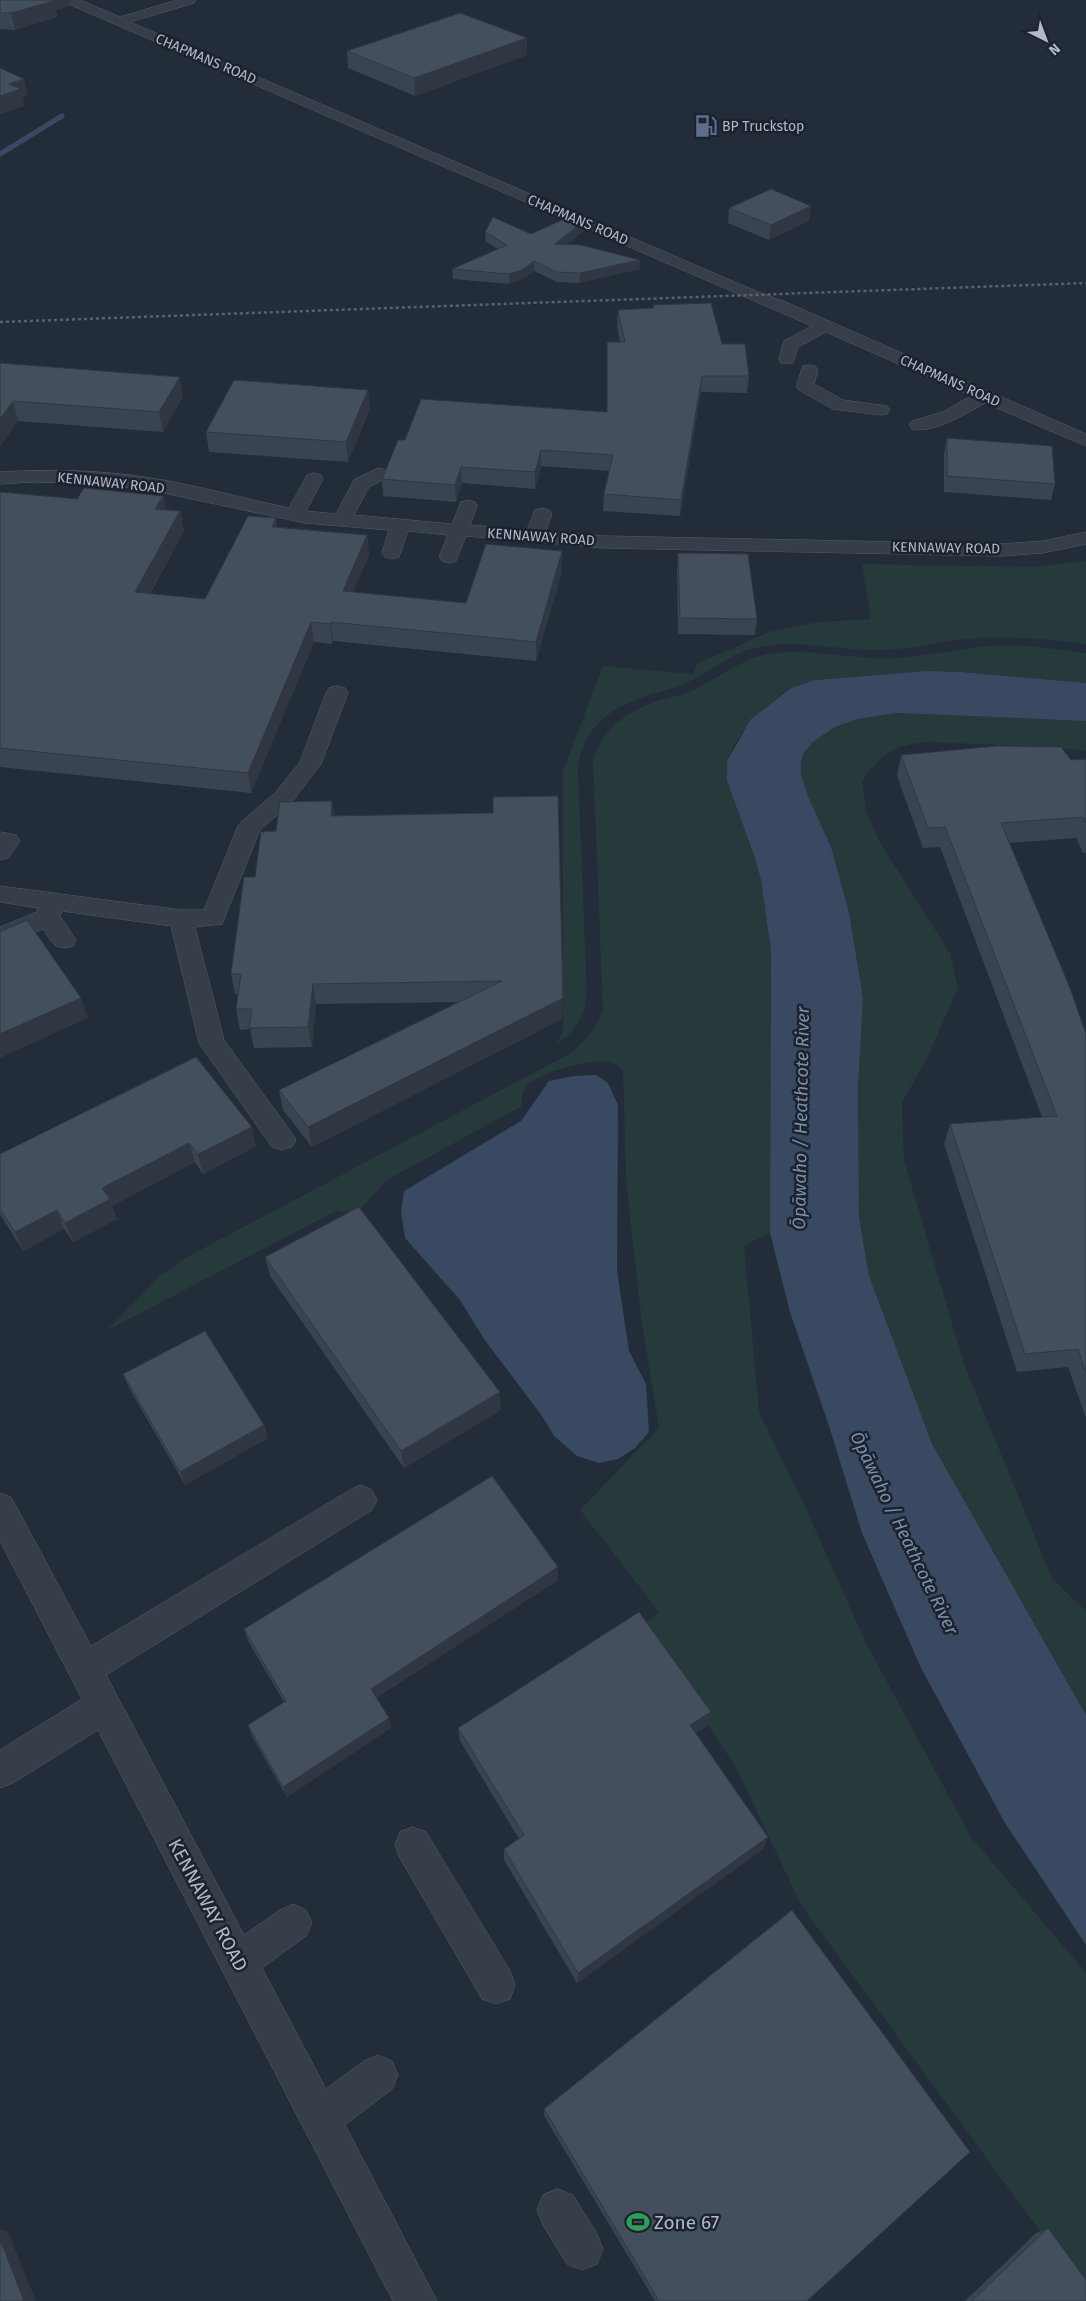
<svg xmlns="http://www.w3.org/2000/svg" width="1086" height="2301" font-family="'Fira Sans',sans-serif">
	<style>
		.green { fill: #26393b }
		.water { fill: #394962 }
		.lines { fill: none; stroke-linecap: round; stroke-linejoin: round }
		.stream { stroke: #394962; stroke-width: 5 }
		.minor-casing { stroke: #555c67; stroke-width: 1 }
		.minor { fill: #363e4a; fill-rule: evenodd }
		.rail { stroke: #596271; stroke-width: 2.5; stroke-dasharray: 3 3; stroke-linecap: butt }
		.wall { fill: #3a4451 }
		.shaded-wall { fill: #303742 }
		.building { fill: #444f5e; stroke: #303742 }
		.labels { text-anchor: middle; dominant-baseline: central; stroke-width: 5; stroke-linejoin: round; paint-order: stroke }
		.far-street-label { font-size: 14px; fill: #b2b9c6; stroke: #1c232e }
		.far-poi-label { font-size: 14px; fill: #b2b9c6; stroke: #1c232e; text-anchor: start }
		.water-label { font-size: 18px; font-style: italic; fill: #7b8eac; stroke: #1c232e }
		.near-street-label { font-size: 19px; fill: #b2b9c6; stroke: #1c232e }
		.near-poi-label { font-size: 19px; fill: #b2b9c6; stroke: #1c232e; text-anchor: start }
	</style>
	<rect width="100%" height="100%" fill="#232c39"/>
	<!-- green -->
	<path class="green" d="M1086,561V644C1043,638 1002,635 958,640C932,643 906,650 880,650C840,651 799,639 759,647C731,652 708,674 682,685C670,690 657,692 646,696C607,709 581,730 578,772L587,995C584,1017 575,1032 556,1045L563,1030V771L603,666L693,674L697,664L769,632L819,622L871,619L862,564L1031,567Z
		M996,645L1033,646L1086,653V683L961,672L926,671L815,680L791,688L778,697L752,719L733,747L727,761V781L754,855L761,880L771,951L770,1233L744,1246L759,1412L802,1500L865,1641L971,1837L1086,1973V2286L1034,2223L801,1905L737,1769L642,1626L659,1612L580,1510L659,1428L642,1324L626,1180L623,1071C619,1068 615,1063 610,1062C592,1058 542,1072 529,1084C522,1090 522,1098 522,1106L387,1180L357,1213L336,1211L106,1331L162,1274L187,1257L569,1054C585,1042 594,1030 603,1011L593,760C605,726 627,711 661,700C672,697 683,695 694,690C718,677 742,659 769,654C807,647 854,660 894,658C928,656 962,648 996,645Z
		M897,713L1086,721V751L1061,748L928,742C893,745 881,753 862,782L866,810L879,841L950,953L958,988L929,1054L902,1103L904,1160L964,1364L1052,1578L1086,1611V1715L932,1444L869,1276L859,1217L858,1087L863,998L849,912L831,847L808,796L801,775V763L803,754L813,742L835,727L858,719Z"/>
	<!-- water -->
	<path class="water" d="M926,671L961,672L1086,683V721L897,713L858,719L835,727L813,742L803,754L801,763V775L808,796L831,847L849,912L863,998L858,1087L859,1217L869,1276L932,1444L1086,1715V1945L1005,1823L921,1668L862,1533L830,1429L790,1312L770,1233L771,951L761,880L754,855L727,781V761L751,719L791,688L815,680Z
		M596,1075L608,1083L618,1105L617,1271L629,1351L646,1384L649,1432L635,1448L618,1459L599,1463L577,1456L554,1436L542,1416L484,1339L460,1300L405,1238L401,1212L404,1191L521,1121L549,1081L574,1076Z"/>
	<g class="lines">
		<!-- stream -->
		<path class="stream" d="M0,154L62,116"/>
		<defs>
			<path id="minor" d="M64,0H80L120,17L177,0H196L194,3L130,22L758,292L788,303L1086,434V446L985,403C967,413 933,434 912,429L909,425L912,421L943,412L971,396L826,332L798,347L793,363H781L779,359L784,341L812,326L66,3Z
				M809,365L815,366L818,370L814,384L843,400L887,406L890,410L887,414L881,415L833,409L799,390L796,386L803,366Z
				M379,468L386,470L388,474L386,478L369,487L354,515L452,524L461,502L468,500L475,502L477,506L470,525L527,530L535,510L542,508L549,510L552,514L546,531L604,536L1001,544L1043,541L1086,532V544L1043,553L1001,556L604,548L466,536L456,561L449,563L442,561L439,557L448,535L408,531L399,557L392,559L385,557L382,553L389,530L305,523L145,489L86,483L32,482L0,484V472C48,469 96,470 144,477C193,484 241,498 289,508L307,475L314,473L321,475L323,479L306,511L336,514L354,480Z
				M337,686L345,688L348,693L321,764L291,803L260,830L222,924L195,927L224,1040L296,1139L292,1147L282,1150L272,1147L199,1043L171,926L62,911L60,916L76,940L73,946C55,952 52,942 43,929L0,946V927L37,912L38,908L0,902V886L181,910H204L238,826L242,821L275,793L300,762L326,693L329,688Z
				M0,832L16,835L20,841L8,858L0,860Z
				M361,1485L372,1490L377,1500L372,1510L106,1675L244,1935L280,1910L293,1904L306,1910L312,1923L306,1936L262,1968L326,2089L364,2061L378,2055L392,2061L398,2075L392,2089L345,2125L437,2301H393L98,1730L13,1783L0,1788V1750L82,1699L0,1541V1493L11,1497L91,1646L350,1490Z
				M413,1827L426,1832L510,1971L515,1985L510,1999L496,2004L482,1999L400,1858L395,1845L400,1832Z
				M558,2189L573,2195L597,2234L603,2249L597,2264L582,2270L567,2264L543,2225L537,2210L543,2195Z"/>
		</defs>
		<!-- minor casing -->
		<use href="#minor" class="minor-casing"/>
		<!-- minor -->
		<use href="#minor" class="minor"/>
		<!-- rail -->
		<path class="rail" d="M0,322L1086,283"/>
	</g>
	<!-- wall -->
	<path class="wall" d="M0,0L69,6L56,10L57,17L15,30L0,29Z
		M347,51L527,55L415,96L348,68Z
		M811,206L809,221L769,240L728,223L729,208Z
		M585,220V230L566,245L640,260L639,269L579,283L557,282L534,271L523,279L509,284L453,279L452,269L498,249L486,242L485,232L531,234Z
		M653,305L722,344L749,376L747,393L701,392L680,516L603,511L604,494L609,471L541,466L535,489L462,483L456,502L383,496L382,479L405,440L607,412V342H620L617,326L618,310L653,308Z
		M0,363L183,396L163,432L18,421Z
		M368,390L370,409L348,462L209,452L206,432Z
		M947,438L1055,484L1051,500L944,492V454Z
		M0,492L77,499L163,496L166,510L180,511L184,531L150,594L205,599L278,527L367,535L369,555L353,592L466,603L562,571L536,661L333,641L332,644L314,642L251,793L0,767Z
		M678,553L757,619L755,635L678,634L677,569Z
		M901,755L1071,760L1086,759V853H1083L1076,838L1009,843L1086,1034V1418L1068,1367L1017,1372L944,1144L950,1124L1042,1117L940,847L923,848L897,776Z
		M332,801L334,816L562,1019L312,1147L283,1110L279,1090L459,1002L316,1004L312,1047L254,1048L250,1029L240,1030L236,1009L238,994H235L231,974L255,877L276,831Z
		M196,1057L256,1146L203,1174L195,1162L112,1206L117,1219L73,1242L64,1229L23,1251L0,1214V1154Z
		M265,1257L501,1410L404,1468L270,1276Z
		M123,1374L264,1425L268,1438L185,1485L129,1388Z
		M558,1580L376,1698L391,1728L287,1797L252,1736L248,1725L284,1702L248,1641L244,1629Z
		M711,1712L707,1726L696,1733L768,1837L763,1849L577,1983L504,1860V1849L519,1839L460,1741L458,1728Z
		M544,2109L807,2301H655L544,2116Z
		M1048,2228L1086,2301H965L1036,2233Z"/>
	<!-- shaded-wall -->
	<path class="shaded-wall" d="M44,0H68L69,6L56,10L57,17L15,30L11,13Z
		M527,38V55L415,96L414,78Z
		M24,79L28,96L23,97L25,106L0,114V96L9,84Z
		M811,206L809,221L769,240L771,225Z
		M585,220V230L555,254V244Z
		M640,260L639,269L579,283L580,273Z
		M534,261V271L523,279L509,284V274Z
		M702,376L701,392L680,516L681,500Z
		M180,377L183,396L163,432L159,412Z
		M368,390L370,409L348,462L346,442Z
		M13,401L18,421L0,447V419Z
		M541,450V466L535,489V472Z
		M461,467L462,483L456,502L455,485Z
		M163,496L167,515L155,509Z
		M180,511L184,531L139,612L135,592Z
		M276,518L279,538L272,527Z
		M367,535L369,555L345,611L343,591Z
		M562,551V571L536,661V642Z
		M311,622L314,642L251,793L248,773Z
		M331,622L333,641L332,644L330,624Z
		M332,801L335,822L331,816Z
		M313,984L316,1004L312,1047L308,1027Z
		M81,998L88,1018L0,1058V1034Z
		M563,998L562,1019L312,1147L308,1127Z
		M252,1127L256,1146L203,1174L198,1154Z
		M189,1143L195,1162L112,1206L117,1219L73,1242L65,1223L102,1188Z
		M57,1210L64,1229L23,1251L15,1232Z
		M500,1392L501,1410L404,1468L401,1451Z
		M264,1425L268,1438L185,1485L180,1472Z
		M558,1567V1580L373,1700L371,1689Z
		M711,1712L707,1726L687,1739L690,1725Z
		M389,1718L391,1728L287,1797L283,1787Z
		M768,1837L763,1849L577,1983L578,1973Z
		M0,2229L8,2232L36,2301H24L0,2239Z"/>
	<!-- building -->
	<path class="building" d="M0,0H52L54,1L11,13H0Z
		M460,13L527,38L414,78L347,51Z
		M0,68L24,79L9,84L21,89L0,96Z
		M771,189L811,206L771,225L729,208Z
		M573,215L585,220L555,244L581,245L640,260L580,273L557,272L534,261L522,270L509,274L452,269L507,245L485,232L493,217L531,234Z
		M711,303L722,344H745L749,376H702L681,500L604,494L613,455L541,450L535,472L461,467L455,485L382,479L398,440H405L421,399L607,412V342H625L618,310L654,308L653,305Z
		M0,363L180,377L159,412L13,401L0,419Z
		M234,380L368,390L346,442L206,432Z
		M947,438L1052,446L1055,484L947,476Z
		M84,488L163,496L155,509L180,511L135,592L205,599L248,516L276,518L272,527L367,535L343,591L466,603L486,544L562,551L536,642L331,622L330,624L311,622L248,773L0,748V492L77,499Z
		M678,553L748,554L757,619L680,618Z
		M997,746L1061,747L1071,760L1086,759V823L1083,817L1001,823L1070,988L1086,1034V1373L1078,1349L1025,1354L950,1124L1057,1116L945,827L928,828L901,755Z
		M558,796L563,998L308,1127L279,1090L502,981L313,984L308,1027L249,1028L252,1009H236L241,974H231L244,877H255L261,832L276,831L280,802L332,801L331,816L493,813V797Z
		M27,920L81,998L0,1034V932Z
		M196,1057L252,1127L198,1154L189,1143L102,1188L110,1199L65,1223L57,1210L15,1232L0,1209V1154Z
		M359,1207L500,1392L401,1451L265,1257Z
		M205,1331L264,1425L180,1472L123,1374Z
		M492,1476L558,1567L371,1689L389,1718L283,1787L248,1725L286,1701L244,1629Z
		M639,1612L711,1712L690,1725L768,1837L578,1973L504,1849L524,1835L458,1728Z
		M792,1910L970,2152L807,2301H659L544,2109Z
		M1048,2228L1086,2280V2301H972Z
		M0,2239L24,2301H0Z"/>
	<!-- icons -->
	<defs>
		<symbol id="fuel-bare" viewBox="-9 -9 18 18"><path d="M-5.5-6h7V0h2V4h1.3V-2.5L3-4.5l.8-.8L6-3V5H2.5V1h-1V6h-7ZM-4.2-4.7v3.2H.2V-4.7Z" fill="#5c6f8a" stroke="#1c232e" stroke-width="2.5" paint-order="stroke"/></symbol>
		<symbol id="stadium-bare" viewBox="-9 -9 18 18"><path d="M0-5a6.5 5 0 1 0 0 10a6.5 5 0 1 0 0-10ZM-3.5-1.8h7v3.6h-7Z" fill="#2e9e5b" stroke="#1c232e" stroke-width="2.5" paint-order="stroke"/></symbol>
	</defs>
	<g fill-rule="evenodd">
		<use href="#fuel-bare" x="690" y="110" width="32" height="32"/>
		<use href="#stadium-bare" x="622" y="2206" width="32" height="32"/>
	</g>
	<g class="labels">
		<!-- far-street labels -->
		<g class="far-street-label">
			<text transform="translate(206 59) rotate(23)">CHAPMANS ROAD</text>
			<text transform="translate(578 220) rotate(23)">CHAPMANS ROAD</text>
			<text transform="translate(950 381) rotate(24)">CHAPMANS ROAD</text>
			<text transform="translate(111 483) rotate(6)">KENNAWAY ROAD</text>
			<text transform="translate(541 537) rotate(4)">KENNAWAY ROAD</text>
			<text transform="translate(946 548) rotate(1)">KENNAWAY ROAD</text>
		</g>
		<!-- far-poi labels -->
		<g class="far-poi-label">
			<text x="722" y="126">BP Truckstop</text>
		</g>
		<!-- water labels -->
		<g class="water-label">
			<text transform="translate(801 1118) rotate(-89)">Ōpāwaho / Heathcote River</text>
			<text transform="translate(904 1533) rotate(64)">Ōpāwaho / Heathcote River</text>
		</g>
		<!-- near-street labels -->
		<g class="near-street-label">
			<text transform="translate(208 1905) rotate(62)">KENNAWAY ROAD</text>
		</g>
		<!-- near-poi labels -->
		<g class="near-poi-label">
			<text x="654" y="2222">Zone 67</text>
		</g>
	</g>
	<!-- north arrow -->
	<g transform="translate(1046 40) rotate(138)" stroke="#1c232e" stroke-width="4" paint-order="stroke">
	<path d="M0-4L9 19L0 12L-9 19Z" fill="#b2b9c6"/>
	<text y="-8" font-size="14" font-weight="bold" text-anchor="middle" fill="#b2b9c6">N</text>
	</g>
</svg>
